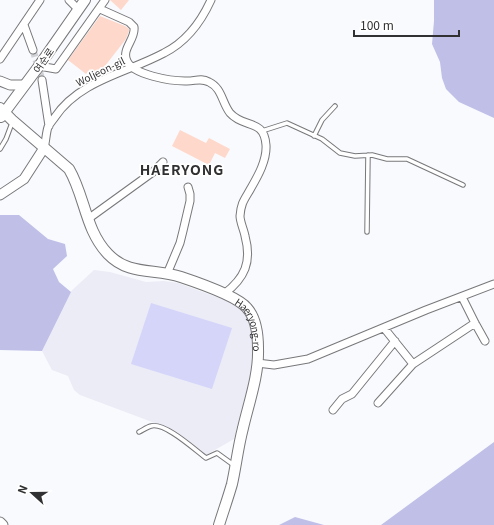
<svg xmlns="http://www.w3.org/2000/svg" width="494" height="525" font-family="Georgia,'Noto Sans KR',serif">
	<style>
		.built { fill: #ececf7 }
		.green { fill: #d5d5fa }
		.forest { fill: #bfbfe8 }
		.building { fill: #fed9cb }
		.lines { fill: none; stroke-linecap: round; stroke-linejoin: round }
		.minor-tunnel { stroke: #d1d2d5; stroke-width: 7; stroke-dasharray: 7 3.5; stroke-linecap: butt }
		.service-casing { stroke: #78787b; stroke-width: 5.5 }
		.minor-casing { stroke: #78787b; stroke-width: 9 }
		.tertiary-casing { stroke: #78787b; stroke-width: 11 }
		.secondary-casing { stroke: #78787b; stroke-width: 12 }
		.service { stroke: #fff; stroke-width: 3.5 }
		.minor { stroke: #fff; stroke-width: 7 }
		.tertiary { stroke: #fff; stroke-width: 9 }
		.secondary { stroke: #fff; stroke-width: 10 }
		.labels { text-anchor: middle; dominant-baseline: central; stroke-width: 3.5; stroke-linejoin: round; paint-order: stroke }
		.street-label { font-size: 10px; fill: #313133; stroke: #fff }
		.district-label { font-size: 14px; font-weight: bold; letter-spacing: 1px; fill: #303032; stroke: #fff }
	</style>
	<rect width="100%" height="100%" fill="#f9fafd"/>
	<!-- built -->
	<path class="built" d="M94,270L110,272L146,282L164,281L178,283L233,303L241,309L247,316L251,329L253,351V361L248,386L234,439L206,455L176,431L80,395L74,390L68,376L52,370L42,351L68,294Z"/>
	<!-- green -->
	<path class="green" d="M151,303L232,328L212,389L131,364Z"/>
	<!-- forest -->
	<path class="forest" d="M434,0H494V118L459,102L446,89L442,78L440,62L432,44L434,21Z
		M0,215H19L48,239L65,244L67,256L53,269L59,282L71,292L42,351L0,350Z
		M494,442V525H381Z
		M295,517L324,525H279Z"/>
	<!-- building -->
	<path class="building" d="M110,0H129L121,10Z
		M100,16L125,26L129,29V31L126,39L98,75L90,69L86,74L68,60Z
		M180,130L206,143L209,138L230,149L225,158L215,153L209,165L172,146Z"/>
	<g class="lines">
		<!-- minor-tunnel -->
		<path class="minor-tunnel" d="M33,50L42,80"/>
		<defs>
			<path id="service" d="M262,131L287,123L322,139L340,153L355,156L372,155L387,159H407L463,185
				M314,136L322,120L335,106
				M0,149L6,139L12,123
				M367,232L368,155
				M139,432C143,430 147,427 151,426C165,422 195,450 206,458L217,453L235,466"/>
			<path id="minor" d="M69,0L78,9
				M100,9L129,22L134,27C136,39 121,49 127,61C133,75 171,81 185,81C194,82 200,77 209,82C222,88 222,103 230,113C244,129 264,118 266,145C267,160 258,176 251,188C245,199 241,202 240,216C240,222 244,230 245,236C252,262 245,278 224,294
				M24,25L33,50
				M0,59L40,0
				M39,66L56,69L105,0
				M42,80L49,126
				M44,148C46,141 46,133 48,127C50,123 53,120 55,117C80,80 127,73 164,53C186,42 201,22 211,0
				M88,219L153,172L163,162
				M167,274L180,243L183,231L190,201V194L188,187
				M462,297L475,323L485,341
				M384,328L413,364L475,323
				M257,363L274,365L308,359L426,310L494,284
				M378,403L413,364
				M333,410L342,399L352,394L395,341"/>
			<path id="tertiary" d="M0,81L10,85H24
				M0,195L24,179L44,148
				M0,522L3,525"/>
			<g id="secondary">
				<path id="s1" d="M0,108L12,120L69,169C85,196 85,230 108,254C129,276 155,268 181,277C196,282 237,296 247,308C256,318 258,334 258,348C259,375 249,402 243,428C238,447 236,466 232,484C228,498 223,512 219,525"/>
				<path d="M1,117L39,66L85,0"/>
			</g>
		</defs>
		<!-- service casing -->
		<use href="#service" class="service-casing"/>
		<!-- minor casing -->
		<use href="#minor" class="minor-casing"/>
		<!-- tertiary casing -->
		<use href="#tertiary" class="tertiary-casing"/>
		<!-- secondary casing -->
		<use href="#secondary" class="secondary-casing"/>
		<!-- service -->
		<use href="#service" class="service"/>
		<!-- minor -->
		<use href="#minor" class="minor"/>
		<!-- tertiary -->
		<use href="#tertiary" class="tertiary"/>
		<!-- secondary -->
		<use href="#secondary" class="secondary"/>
	</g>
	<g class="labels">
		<!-- street labels -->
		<g class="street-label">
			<text transform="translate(43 60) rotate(-55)">여순로</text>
			<text transform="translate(100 71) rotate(-26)">Woljeon-gil</text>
			<text stroke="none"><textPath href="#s1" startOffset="354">Haeryong-ro</textPath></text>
		</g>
		<!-- district labels -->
		<g class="district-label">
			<text x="182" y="169">HAERYONG</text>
		</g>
	</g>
	<!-- north arrow -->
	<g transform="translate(32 493) rotate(291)" stroke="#ffffff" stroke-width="3" paint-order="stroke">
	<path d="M0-3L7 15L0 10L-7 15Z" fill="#313133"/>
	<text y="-6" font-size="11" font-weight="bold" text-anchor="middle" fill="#313133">N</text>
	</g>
	<!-- scale -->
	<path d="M354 30v6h105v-6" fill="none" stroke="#313133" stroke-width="2"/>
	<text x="360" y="30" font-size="12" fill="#313133" stroke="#ffffff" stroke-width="3" paint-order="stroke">100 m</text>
</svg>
